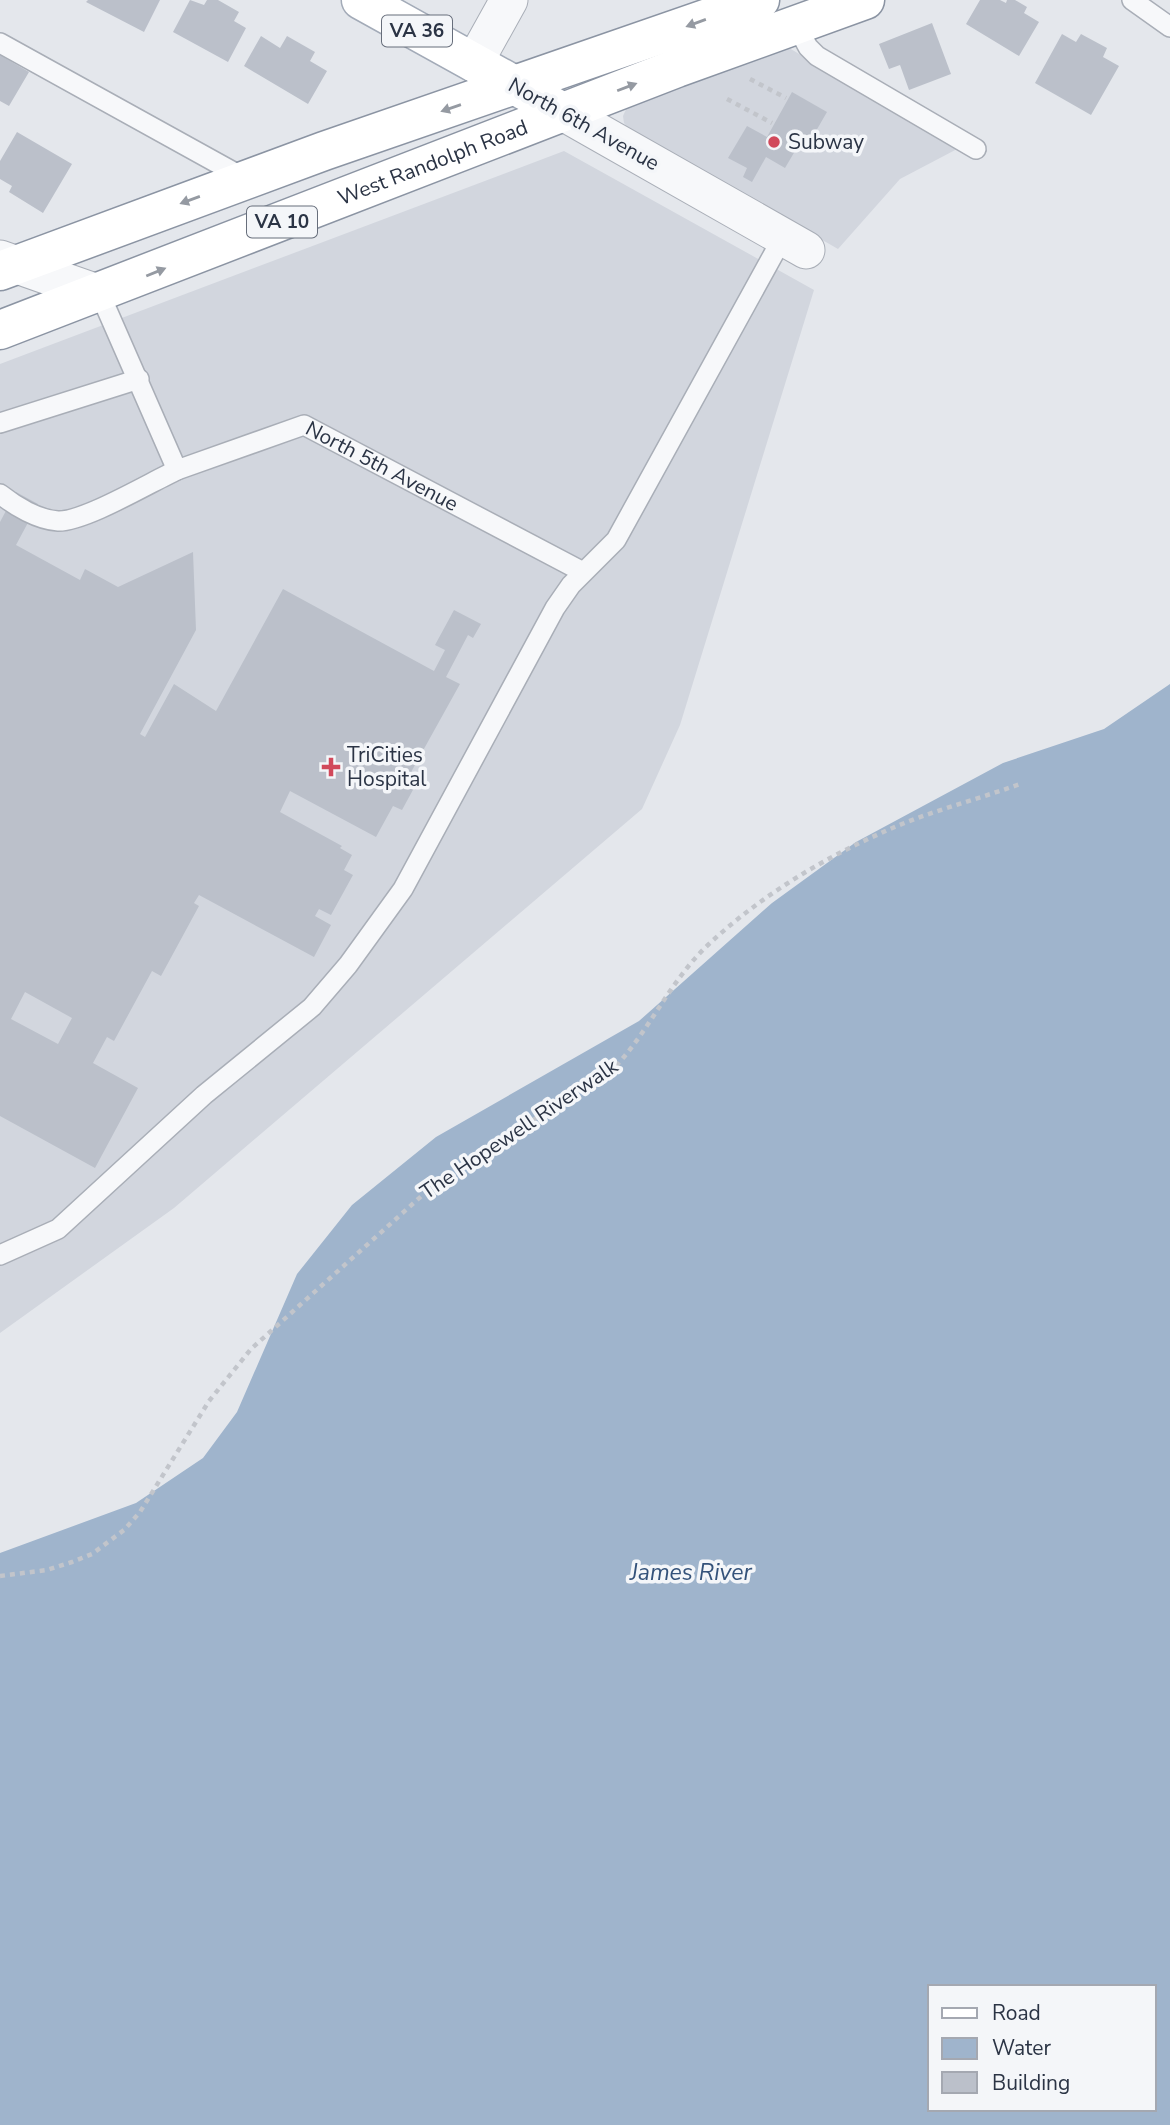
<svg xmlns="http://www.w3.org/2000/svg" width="1170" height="2125" font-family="'Nunito Sans',sans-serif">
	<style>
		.built { fill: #d2d6de }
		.water { fill: #9fb4cc; fill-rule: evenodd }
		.building { fill: #bbc0ca; fill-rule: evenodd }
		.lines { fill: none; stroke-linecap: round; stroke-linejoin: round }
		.service-casing { stroke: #a9aeb7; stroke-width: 22 }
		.minor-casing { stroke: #a9aeb7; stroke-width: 39 }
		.primary-casing { stroke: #a3abb8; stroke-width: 41 }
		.trunk-casing { stroke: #8b94a3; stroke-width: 41 }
		.path { stroke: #c2c5cb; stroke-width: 4.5; stroke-dasharray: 5 5; stroke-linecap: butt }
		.service { stroke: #f7f8fa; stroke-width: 19 }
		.minor { stroke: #f7f8fa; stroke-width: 37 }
		.primary { stroke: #fff; stroke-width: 38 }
		.trunk { stroke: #fff; stroke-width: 38 }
		.oneway { fill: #959aa2 }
		.poi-dot { fill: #d1495b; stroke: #f4f6f9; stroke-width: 2.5 }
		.labels { text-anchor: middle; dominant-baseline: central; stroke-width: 7; stroke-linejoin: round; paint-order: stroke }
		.shield { fill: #f4f6f9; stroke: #676e7b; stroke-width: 2 }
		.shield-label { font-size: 19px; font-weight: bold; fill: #2b3445 }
		.street-label { font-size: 21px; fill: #2b3445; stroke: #f4f6f9 }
		.poi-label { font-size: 21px; fill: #2b3445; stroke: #f4f6f9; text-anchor: start }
		.water-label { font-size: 23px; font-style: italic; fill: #34527a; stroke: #f4f6f9 }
	</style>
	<rect width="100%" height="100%" fill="#e4e7ec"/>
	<!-- built -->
	<path class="built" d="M789,48L959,148L900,179L838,249L629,129L624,123L623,116L627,107Z
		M564,151L814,290L680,725L642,809L174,1208L0,1333V364Z"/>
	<!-- water -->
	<path class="water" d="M1170,684V2125H0V1553L136,1503L203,1458L237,1412L297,1274L352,1205L436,1137L639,1021L772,903L856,842L1003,763L1104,729ZM930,1987H1154V2109H930Z"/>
	<!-- building -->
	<path class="building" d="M88,0H160L144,32L86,2Z
		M190,0L204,5L207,0H218L239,12L234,21L246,28L228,62L173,32Z
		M980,0H1000L1006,3L1007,0H1015L1027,7L1024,13L1039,22L1019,56L966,24Z
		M932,23L951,74L909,90L900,65L889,69L879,44Z
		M1062,34L1076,42L1081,34L1107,48L1103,57L1119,66L1091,115L1035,83Z
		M261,36L280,48L287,36L315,52L310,61L327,71L308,104L244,66Z
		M0,55L29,72L9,106L0,101Z
		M792,92L827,112L805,150L798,146L785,168L766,157L752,182L743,177L747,168L728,158L747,126L767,137Z
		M17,132L72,164L43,213L9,192L12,186L0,179V161Z
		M16,492L38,504L16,545L80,580L85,569L118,587L193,552L196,630L140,734L145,737L174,684L216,711L283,589L434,671L445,650L435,645L454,610L481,624L473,638L468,635L446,677L460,684L405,783L414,788L402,810L393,806L376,837L290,791L280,812L342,846L340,848L352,855L344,870L353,875L331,915L319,909L315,916L331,925L314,957L199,895L194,903L199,906L161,976L152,971L114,1041L107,1037L93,1063L138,1088L95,1168L0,1116V522ZM25,992L72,1018L58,1044L11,1019Z"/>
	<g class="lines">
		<defs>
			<g id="service">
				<path d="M1132,0L1170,27"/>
				<path d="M796,25L808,47L817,56L976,149"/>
				<path d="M0,43L246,179"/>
				<path id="s1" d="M100,294L177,470L304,425L583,572"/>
				<path d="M0,423L139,379"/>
				<path d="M0,494C15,506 38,520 58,521C84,522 151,482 177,470"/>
				<path d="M0,1255L58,1229L204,1095L312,1007L348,965L403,889L555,608L571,585L616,540L783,237"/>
			</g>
			<path id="minor" d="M474,63L509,0
				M563,112L806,250
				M0,259L100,294"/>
			<path id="primary" d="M361,0L563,112"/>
			<g id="trunk">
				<path d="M0,271L324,151L760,0"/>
				<path id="s2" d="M0,330L677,68L865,0"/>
			</g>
		</defs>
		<!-- service casing -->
		<use href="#service" class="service-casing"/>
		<!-- minor casing -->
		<use href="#minor" class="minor-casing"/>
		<!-- primary casing -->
		<use href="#primary" class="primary-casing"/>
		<!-- trunk casing -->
		<use href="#trunk" class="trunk-casing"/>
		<!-- path -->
		<path class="path" d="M750,79L786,98
			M727,99L772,123
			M0,1576L47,1570L72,1562L92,1554L124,1530L140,1512L209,1401L251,1349L436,1183L615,1067C650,1030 671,979 709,944C757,899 818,861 879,834C923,813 973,801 1020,784"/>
		<!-- service -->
		<use href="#service" class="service"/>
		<!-- minor -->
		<use href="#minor" class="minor"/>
		<!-- primary -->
		<use href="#primary" class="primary"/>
		<!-- trunk -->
		<use href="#trunk" class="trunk"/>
	</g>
	<!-- one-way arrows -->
	<defs><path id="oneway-solid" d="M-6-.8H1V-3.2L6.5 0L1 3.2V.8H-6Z" transform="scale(1.75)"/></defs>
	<g class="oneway">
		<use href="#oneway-solid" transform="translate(696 23) rotate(160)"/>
		<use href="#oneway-solid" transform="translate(627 87) rotate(-21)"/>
		<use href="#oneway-solid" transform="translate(451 108) rotate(161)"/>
		<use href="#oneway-solid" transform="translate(190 200) rotate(160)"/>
		<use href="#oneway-solid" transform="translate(156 272) rotate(-22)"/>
	</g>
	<!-- markers -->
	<g class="poi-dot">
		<circle cx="774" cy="142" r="7"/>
		<path d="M327.5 756.5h7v7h7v7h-7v7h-7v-7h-7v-7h7z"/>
	</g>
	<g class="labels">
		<!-- shield labels -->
		<g class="shield">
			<rect x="382" y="15.5" width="70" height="31" rx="5"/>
			<rect x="247" y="206.5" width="70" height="31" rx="5"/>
		</g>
		<g class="shield-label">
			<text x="417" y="31">VA 36</text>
			<text x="282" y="222">VA 10</text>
		</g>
		<!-- street labels -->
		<g class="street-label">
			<text transform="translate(584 124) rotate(29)">North 6th Avenue</text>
			<text stroke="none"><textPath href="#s2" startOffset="464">West Randolph Road</textPath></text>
			<text stroke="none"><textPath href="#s1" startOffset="415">North 5th Avenue</textPath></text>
			<text transform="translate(519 1129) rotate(-34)">The Hopewell Riverwalk</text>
		</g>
		<!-- poi labels -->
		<g class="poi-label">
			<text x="788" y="142">Subway</text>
			<text x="347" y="755">TriCities<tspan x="347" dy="24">Hospital</tspan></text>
		</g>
		<!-- water labels -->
		<g class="water-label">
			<text x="691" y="1572">James River</text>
		</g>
	</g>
	<!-- legend -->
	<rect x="928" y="1985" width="228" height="126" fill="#f4f6f9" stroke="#a4a8b1" stroke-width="2"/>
	<rect x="942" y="2008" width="35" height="10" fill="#ffffff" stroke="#a4a8b1" stroke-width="2"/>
	<text x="992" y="2020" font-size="21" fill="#2b3445">Road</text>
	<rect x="942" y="2038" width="35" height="21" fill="#9fb4cc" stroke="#a4a8b1" stroke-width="2"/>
	<text x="992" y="2055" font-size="21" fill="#2b3445">Water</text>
	<rect x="942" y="2072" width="35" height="21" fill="#bbc0ca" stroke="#a4a8b1" stroke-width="2"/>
	<text x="992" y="2090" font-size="21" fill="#2b3445">Building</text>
</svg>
